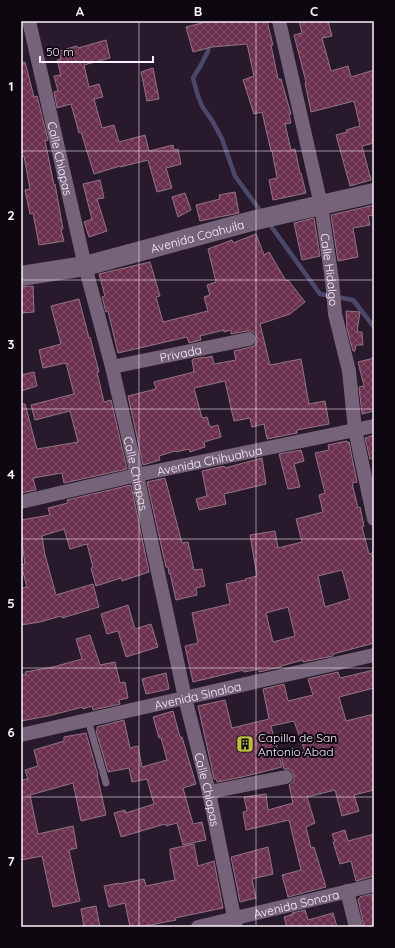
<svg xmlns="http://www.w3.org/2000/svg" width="395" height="948" font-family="Quicksand,sans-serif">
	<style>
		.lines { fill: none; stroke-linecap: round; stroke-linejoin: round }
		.stream { stroke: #4c486b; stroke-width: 4.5 }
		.building { fill: url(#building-cross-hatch); stroke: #937582; fill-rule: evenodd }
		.lane { stroke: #766279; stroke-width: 7 }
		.street { stroke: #766279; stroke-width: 14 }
		.secondary { stroke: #766279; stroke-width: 20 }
		.grid { fill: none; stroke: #fcf1fe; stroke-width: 1; stroke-opacity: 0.55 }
		.labels { text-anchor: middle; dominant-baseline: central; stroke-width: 4; stroke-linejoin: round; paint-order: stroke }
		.street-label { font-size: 12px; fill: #fcf1fe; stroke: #0e070f }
		.poi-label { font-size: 12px; fill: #fcf1fe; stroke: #0e070f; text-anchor: start }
		.neatline { fill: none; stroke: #fcf1fe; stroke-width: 1.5 }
		.grid-label { font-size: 13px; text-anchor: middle; font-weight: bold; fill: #fcf1fe }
	</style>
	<defs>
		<pattern id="building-cross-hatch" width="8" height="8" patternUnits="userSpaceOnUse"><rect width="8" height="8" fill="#6c314e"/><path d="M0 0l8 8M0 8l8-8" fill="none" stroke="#824f69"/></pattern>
	</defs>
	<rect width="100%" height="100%" fill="#29192c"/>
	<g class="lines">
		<!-- stream -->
		<path class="stream" d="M209,42L208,51L201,65L193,78L197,93L202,106L213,122L222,139L235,176L262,213
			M268,222L320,294L353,300L374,327"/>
	</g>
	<!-- building -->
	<path class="building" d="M210,21H267L273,45H271L278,79H281L291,114H289L291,123L285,124L291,150L295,149L300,173H301L306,193L273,200L269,180L277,178L272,151H271L262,112L254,114L243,80L254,76L247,44L212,47L193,52L186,27Z
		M299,21H328L332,36L322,38L331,71L348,66L351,77L374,70V143L362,146L371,180L350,186L336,135L347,132L346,130L360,126L354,101L311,112L305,83L306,82L294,35L302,33Z
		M106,40L110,58L84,65L89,87L99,84L103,97L94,99L102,128L114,125L119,142L145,135L149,151L173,145L174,150L178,149L181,164L166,168L172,188L157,192L148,160L120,167V166L94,174L81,132L79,133L71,104L57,108L54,92L58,91L54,76L61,75L57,60L61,59L59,51L77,46L78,48Z
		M25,62L34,97L37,96L48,140L45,141L54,185L55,184L63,229L61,230L64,241L39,245L33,213L30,214L25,190L30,189L24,156L21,157V63Z
		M153,68L159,99L147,101L141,72Z
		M100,180L104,198L97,199L107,231L89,237L84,222L92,219L83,184Z
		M235,192L239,213L200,221L196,205L220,199L219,195Z
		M185,193L191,210L178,217L172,197Z
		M374,205V215L368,216L370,225L353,228L358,257L338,261L331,215Z
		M314,218L320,256L302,260L294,223Z
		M256,234L264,255L269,252L286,281L288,280L305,302L290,314L260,324L270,365L301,359L309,404L325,401L329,424L297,430V433L267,439L264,424L252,427L250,418L234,421L225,381L194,388L202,418L207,417L210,427L218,425L221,437L204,442L205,447L190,452L189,449L176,452L175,451L159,456L160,460L143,465L128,396L156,389L154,382L194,372L192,360H193V359L205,357V358L212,356L214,364L236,360L234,351L251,347L254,346L257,341V337L255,333L251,331H247L231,334V330L224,332V330L200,336L201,340L189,343L187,337L118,353L108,311L106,312L102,297L105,296L99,274L150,262L160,296L156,297L163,322L208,311L204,297L210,295L207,285L216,282L208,249L232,240L233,243Z
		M33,286L34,312L21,313V287Z
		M79,299L89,338L90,337L99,372H97L104,402L111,400L127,469L64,483L62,473L33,478L36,490L21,493V404H25L37,449L78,442L70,411L35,420L31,405L74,394L66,363L43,368L39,350L61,344L51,306Z
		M346,311L360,312L357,332H362L363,345H356L355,351H353L347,329Z
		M374,358V411L362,414L359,387L364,386L358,362Z
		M34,372L37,386L21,391V375Z
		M374,435V458L370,459L365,438Z
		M347,441L348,443L349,442L357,482L352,483L358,508L360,507L364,526L362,527L369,554L372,553L374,560V643L333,654V656L303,662V660L281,666V667L259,672V669L244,672L243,670L193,682L185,646L198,643L192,613L230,604L226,584L246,580L245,579L257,576L250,535L275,531L278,548L302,542L296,519L323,512L319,495L325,493L315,453L329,450L328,445ZM342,570L350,599L325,607L318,576ZM288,607L295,636L273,642L266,613Z
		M301,450L304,461L294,464L300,487L288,489L279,454Z
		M262,458L266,484L224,494L226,504L199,510L196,499L207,496L202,471L224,466L225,468Z
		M165,478L182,543L188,542L194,570L202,569L205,586L196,588L197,595L176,600L170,573L169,574L168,567H166L147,482Z
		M131,485L149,572L122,581L121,578L96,586L91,568L93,567L87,544L70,549L64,529L42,536L45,555L56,595L93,584L99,607L62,618L61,616L40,622L21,625V588L27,587L21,565L25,564L22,542H21V520L50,515L48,508L68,503L67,500Z
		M128,605L135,629L151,624L158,647L126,657L118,631L107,634L101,614Z
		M90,635L100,665L115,662L120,683L125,682L128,698L119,700L120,704L93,710L92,706L83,709V707L48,716L21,721V675H26L25,672L53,667L82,659L76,639Z
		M374,670V688L339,697L346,721L374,714V790L354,795L359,811L342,816L335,790L307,797L315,823L306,827L311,848L314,847L326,887L288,897L282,875L301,870L289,820L246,830L243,812L247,811L244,797L266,794L268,810L293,803L289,785L292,783L294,780V775L292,771L289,769H284L281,756L305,752L294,721L271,726L282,767L242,777L217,782L216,779H214L212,769L198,706L225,700L232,728L269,719L263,689L284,684L288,701L313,695L308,679L338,672L340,678Z
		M166,673L169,689L146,694L142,679Z
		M173,711L180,737H182L196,784L183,788L193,824L202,822L206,840L183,845L177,823L166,826L165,824L121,837L114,813L125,810L126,813L154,804L147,779L132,782L129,768L108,772L96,731L97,730V727L124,720L130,748L138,746L142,767L167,760L161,738H159L153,717Z
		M86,733L98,775H97L106,815L81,821L73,783L30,795L38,834L73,826L77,848L69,850L80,901L53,907L42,856L21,860V780L28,779L25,770L38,766L34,750L64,741V737Z
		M345,830L348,841L374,834V876L356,881L351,861L340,864L333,842H335L332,834Z
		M194,844L198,866L214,861L223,908L175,918L176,920L140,927H130L125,903L109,907L104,886L119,883V884L144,879L146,886L175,880L170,854V849Z
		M268,847L273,874L252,879L256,898L240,902L231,857Z
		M371,894L374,903V927H364L358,899L360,898V897Z
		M96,906L100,927H84L81,909Z
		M305,910L308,920L333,913L337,927H287L284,917L293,914L292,913Z"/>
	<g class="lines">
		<!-- lane -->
		<path class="lane" d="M88,720L106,783"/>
		<!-- street -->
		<g class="street">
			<path id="s1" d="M29,21L85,266L112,367L137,475L185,698L209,792L236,927"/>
			<path id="s2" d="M279,21L321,205L332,280L335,314L349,371L355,430L374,519"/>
			<path id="s3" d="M112,367L249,339"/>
			<path id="s4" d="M21,502L137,475L374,426"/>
			<path id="s5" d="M21,735L374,655"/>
			<path d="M209,792L286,777"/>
			<path d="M347,891L356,927"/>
			<path id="s6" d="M198,927L374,885"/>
		</g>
		<!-- secondary -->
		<path class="secondary" id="s7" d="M21,276L85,266L256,220L321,205L374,193"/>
	</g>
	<!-- grid -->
	<path class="grid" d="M139,21V927M256,21V927M21,151H374M21,280H374M21,409H374M21,539H374M21,668H374M21,797H374"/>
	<!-- icons -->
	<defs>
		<symbol id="building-square" viewBox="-11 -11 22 22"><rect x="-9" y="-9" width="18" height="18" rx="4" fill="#c0be41" stroke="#0e070f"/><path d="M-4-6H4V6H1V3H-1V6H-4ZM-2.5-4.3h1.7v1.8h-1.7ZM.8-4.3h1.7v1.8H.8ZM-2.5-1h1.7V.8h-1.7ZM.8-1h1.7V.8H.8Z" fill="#111"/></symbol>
	</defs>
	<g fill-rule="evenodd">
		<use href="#building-square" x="235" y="734" width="20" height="20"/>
	</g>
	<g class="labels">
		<!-- street labels -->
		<g class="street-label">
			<text stroke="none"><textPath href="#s1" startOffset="141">Calle Chiapas</textPath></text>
			<text stroke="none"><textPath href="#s7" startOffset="181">Avenida Coahuila</textPath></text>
			<text stroke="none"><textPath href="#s2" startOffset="254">Calle Hidalgo</textPath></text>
			<text stroke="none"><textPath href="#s3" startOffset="70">Privada</textPath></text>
			<text stroke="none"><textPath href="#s4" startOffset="193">Avenida Chihuahua</textPath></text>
			<text stroke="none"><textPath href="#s1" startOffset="465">Calle Chiapas</textPath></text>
			<text stroke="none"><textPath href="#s5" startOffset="181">Avenida Sinaloa</textPath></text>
			<text stroke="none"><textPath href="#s1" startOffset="789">Calle Chiapas</textPath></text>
			<text stroke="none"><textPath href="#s6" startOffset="101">Avenida Sonora</textPath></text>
		</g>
		<!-- poi labels -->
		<g class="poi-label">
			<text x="258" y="737">Capilla de San<tspan x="258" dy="14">Antonio Abad</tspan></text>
		</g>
	</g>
	<!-- border -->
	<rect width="395" height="948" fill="none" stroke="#0e070f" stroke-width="44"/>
	<!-- scale -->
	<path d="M40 56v6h113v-6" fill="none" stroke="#fcf1fe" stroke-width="2"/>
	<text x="46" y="56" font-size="12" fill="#fcf1fe" stroke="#0e070f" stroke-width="3" paint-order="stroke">50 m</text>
	<rect x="22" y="22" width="351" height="904" class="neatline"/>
	<g class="grid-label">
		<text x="80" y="16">A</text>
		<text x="198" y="16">B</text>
		<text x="314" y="16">C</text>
		<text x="11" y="91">1</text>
		<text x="11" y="220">2</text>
		<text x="11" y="349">3</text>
		<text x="11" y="479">4</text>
		<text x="11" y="608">5</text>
		<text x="11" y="737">6</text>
		<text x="11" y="866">7</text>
	</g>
</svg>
